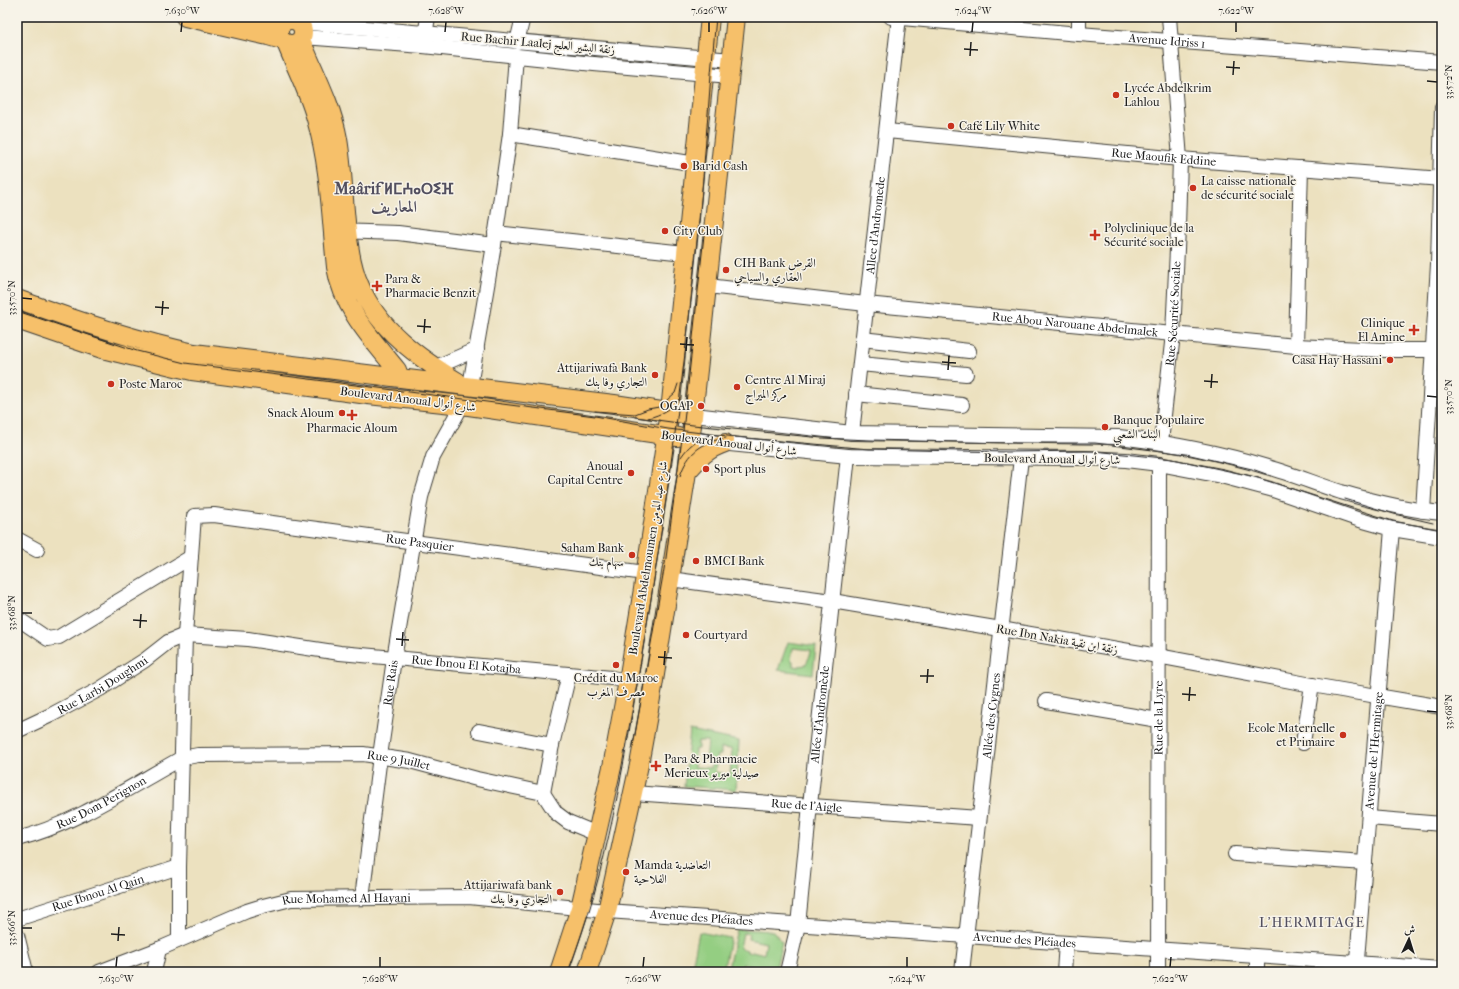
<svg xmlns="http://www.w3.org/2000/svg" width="1459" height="989" font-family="'IM FELL French Canon',Amiri,'Noto Sans Tifinagh',serif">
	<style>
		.green { fill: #94ce82; stroke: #58754f; fill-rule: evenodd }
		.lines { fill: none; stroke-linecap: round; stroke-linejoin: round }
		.minor-casing { stroke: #3b3a34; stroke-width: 16 }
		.major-casing { stroke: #3b3a34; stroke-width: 20 }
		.minor { stroke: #fff; stroke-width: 14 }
		.major { stroke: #f6c06b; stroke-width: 18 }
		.tram { stroke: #1c1c1c; stroke-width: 1 }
		.ticks { fill: none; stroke: #1c1c1c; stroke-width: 1.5 }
		.poi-dot { fill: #c8321e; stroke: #f7f3e8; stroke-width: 1.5 }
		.labels { text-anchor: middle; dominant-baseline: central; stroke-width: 3; stroke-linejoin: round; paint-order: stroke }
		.street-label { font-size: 12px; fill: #1c1c1c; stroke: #f7f3e8 }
		.poi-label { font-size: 12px; fill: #1c1c1c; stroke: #f7f3e8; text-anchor: start }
		.quarter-label { font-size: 14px; letter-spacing: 1px; fill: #524f5f; stroke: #f7f3e8 }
		.district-label { font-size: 16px; font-weight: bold; fill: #524f5f; stroke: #f7f3e8 }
		.neatline { fill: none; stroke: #1c1c1c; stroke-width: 1.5 }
		.ticks-label { font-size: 10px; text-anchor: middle; fill: #1c1c1c }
	</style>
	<rect width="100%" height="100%" fill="#f7f3e8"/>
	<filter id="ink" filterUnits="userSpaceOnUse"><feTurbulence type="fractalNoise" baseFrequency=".025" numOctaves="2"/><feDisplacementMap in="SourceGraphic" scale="8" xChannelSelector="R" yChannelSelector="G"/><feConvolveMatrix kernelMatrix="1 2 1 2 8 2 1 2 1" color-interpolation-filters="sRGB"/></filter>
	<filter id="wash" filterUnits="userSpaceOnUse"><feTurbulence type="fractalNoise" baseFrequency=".012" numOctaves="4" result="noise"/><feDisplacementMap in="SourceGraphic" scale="16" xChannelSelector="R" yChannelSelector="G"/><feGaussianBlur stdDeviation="0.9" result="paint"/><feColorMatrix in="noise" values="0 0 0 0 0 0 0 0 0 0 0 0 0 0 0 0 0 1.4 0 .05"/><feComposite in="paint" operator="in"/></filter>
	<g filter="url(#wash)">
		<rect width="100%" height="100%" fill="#ece1bf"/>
		<!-- green -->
		<path class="green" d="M788,642L816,646L813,674L778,670ZM793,648L811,650C810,657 808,660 805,665L799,666V667L793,666V661L791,660Z
			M690,731L739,741L736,790L684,786ZM698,741H708L706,760H712L711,768L694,767L695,749H698ZM721,748L732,749L730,775L715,772L717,755H721Z
			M737,929L773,931L782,942L775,972H769L770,970L762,968L761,972L757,971V969H750V965L743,964L741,972H727ZM743,933L749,934L748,939L766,943L764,954L752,951L751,953L747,952V950L740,948Z
			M699,932L730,938L723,972H691Z"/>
	</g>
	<g filter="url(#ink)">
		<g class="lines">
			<defs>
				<g id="minor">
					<path id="s1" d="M891,17L1079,34L1442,62"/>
					<path d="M299,22L732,60"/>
					<path d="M1079,34V17"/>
					<path d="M303,37L423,46L594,64L730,76"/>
					<path d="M424,42L428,17"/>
					<path d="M517,42L523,17"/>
					<path id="s2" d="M887,131L1180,159L1442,179"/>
					<path d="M510,134L696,164"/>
					<path d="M337,231L398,233L494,245"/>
					<path d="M495,233L685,253"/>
					<path id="s3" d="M708,286L866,304L1296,346L1385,350H1442"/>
					<path d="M862,339L969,351"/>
					<path d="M1296,346L1301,168"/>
					<path d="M860,364L966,374"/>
					<path d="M434,368L477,349"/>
					<path d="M470,386L494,245L510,134L516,56"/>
					<path d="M856,394L962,405"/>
					<path d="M694,415L852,433L1119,437C1170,443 1218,452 1267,467C1292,474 1316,484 1341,492C1375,502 1408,510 1442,513"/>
					<path id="s4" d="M852,433L899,17"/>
					<path d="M691,438L710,442L848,456L1085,458L1126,460L1159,464L1221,476L1270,489L1360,520L1392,529L1442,537"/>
					<path id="s5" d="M1161,442L1173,334L1178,228L1180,159L1169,17"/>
					<path d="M1423,511L1438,264L1442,107"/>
					<path d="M17,539L37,550"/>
					<path d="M670,579L832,601L1001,629L1158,656L1312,685L1442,707"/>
					<path d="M17,618L48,639L59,637L191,557"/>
					<path d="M1046,701L1158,720"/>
					<path id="s6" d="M17,731L51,715L100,689L145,660L168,642L185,635L248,639L340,653L612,678L628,681"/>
					<path d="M479,731L552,745L569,674"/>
					<path d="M1303,743L1312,685"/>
					<path d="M543,793L552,745"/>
					<path id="s7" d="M633,793L979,818"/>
					<path d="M1369,818L1442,824"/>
					<path id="s8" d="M17,839C74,825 131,786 182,758L198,755L363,754L410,761L477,779L543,793L556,813L568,822L597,834"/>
					<path d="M1235,854L1365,863"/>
					<path id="s9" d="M362,898L380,756L394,659L421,497L433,457L462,405"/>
					<path id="s10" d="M17,919L179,867"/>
					<path d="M17,935L26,972"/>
					<path id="s11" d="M179,940V867L185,635L194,516L214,515L645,573"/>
					<path id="s12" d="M99,972L159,949L247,911L263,906L291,899L469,897L607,911L1442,969"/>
					<path d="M154,972L159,949"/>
					<path id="s13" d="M787,972L798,925L810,805L848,456"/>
					<path id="s14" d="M962,972L1021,458"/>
					<path d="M1064,972L1066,943"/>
					<path id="s15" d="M1158,972L1159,464"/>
					<path d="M1257,972V957"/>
					<path id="s16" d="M1356,972L1392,529"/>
				</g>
				<path id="major" d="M185,17L268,36L282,40
					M244,17L267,21L287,20
					M279 32a12 12 0 1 1 24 0a12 12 0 1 1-24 0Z
					M301,40C314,72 332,105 338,139C344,174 343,210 349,245C351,259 354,273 360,286C378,329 419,358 458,382
					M286,43C296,68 309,93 316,119C330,167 331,218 336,267C343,309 371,338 397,370L400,378
					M17,299C74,320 133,340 194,353L614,404L682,414
					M17,320L102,349L192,371L368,395L462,405L678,437
					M687,472C699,458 707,449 725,443
					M559,972L580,908L612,767L628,681L643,589L670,412L710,17
					M587,972L607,911L639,765L653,687L687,472L736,17"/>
			</defs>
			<!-- minor casing -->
			<use href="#minor" class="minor-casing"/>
			<!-- major casing -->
			<use href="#major" class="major-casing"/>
			<!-- minor -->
			<use href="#minor" class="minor"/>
			<!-- major -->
			<use href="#major" class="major"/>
			<!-- tram -->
			<path class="tram" d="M17,311L137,351L185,363L595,416L668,429L736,437L869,449L1007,452L1094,451L1173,459L1252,476L1393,521L1442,530
				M595,411L635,414L648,409L659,407L675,393L678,384
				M635,417L693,425L822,438L870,440L1007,443H1095L1186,454L1252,469L1266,474
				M648,418C661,415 672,409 680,398
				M681,457C689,445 696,440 710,435
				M680,476C688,452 702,442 726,438
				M1345,499L1394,514L1433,523
				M633,746L666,558L683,431L704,235
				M568,972C608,870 624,762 642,655C665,516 684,376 698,235C705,163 709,90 716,17"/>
		</g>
	</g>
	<!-- ticks -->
	<path class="ticks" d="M181,32L182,22M445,32L446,22M709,32V22M972,32L973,22M1236,32V22M964,49L978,50M970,56L971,42M1226,67L1240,68M1233,75L1234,61M1427,81L1437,82M22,298L32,299M155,307L169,308M162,315L163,301M417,326L431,327M424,333L425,319M680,344L694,345M686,351L687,337M942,362L956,363M948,370L949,356M1204,381L1218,382M1211,388L1212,374M1427,396L1437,397M22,613H32M133,620L147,621M140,628L141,614M396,639L409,640M402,646L403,632M658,657L672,658M664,665L665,651M920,676H934M927,683L928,669M1182,694L1196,695M1189,701L1190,687M1427,711L1437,712M22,928H32M111,934L125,935M118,941L119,927M116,967L117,957M380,967V957M643,967L644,957M907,967V957M1170,967L1171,957"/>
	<!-- markers -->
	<g class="poi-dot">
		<circle cx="1116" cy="95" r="4"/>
		<circle cx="951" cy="126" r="4"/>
		<circle cx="684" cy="166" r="4"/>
		<circle cx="1193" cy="188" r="4"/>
		<circle cx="665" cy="231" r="4"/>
		<path d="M1093 229h4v4h4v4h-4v4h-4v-4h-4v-4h4z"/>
		<circle cx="726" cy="270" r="4"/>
		<path d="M375 280h4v4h4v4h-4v4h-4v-4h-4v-4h4z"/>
		<path d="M1412 324h4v4h4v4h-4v4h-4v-4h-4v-4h4z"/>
		<circle cx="1390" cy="360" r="4"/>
		<circle cx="655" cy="375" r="4"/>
		<circle cx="111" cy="384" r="4"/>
		<circle cx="737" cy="387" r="4"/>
		<circle cx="701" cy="406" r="4"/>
		<circle cx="342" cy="413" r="4"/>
		<path d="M350 409h4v4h4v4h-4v4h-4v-4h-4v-4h4z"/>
		<circle cx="1105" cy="427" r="4"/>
		<circle cx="706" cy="469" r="4"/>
		<circle cx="631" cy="473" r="4"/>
		<circle cx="632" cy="555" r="4"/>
		<circle cx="696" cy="561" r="4"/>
		<circle cx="686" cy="635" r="4"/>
		<circle cx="616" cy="665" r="4"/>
		<circle cx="1343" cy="735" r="4"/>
		<path d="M654 760h4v4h4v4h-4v4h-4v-4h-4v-4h4z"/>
		<circle cx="626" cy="872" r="4"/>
		<circle cx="560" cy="892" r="4"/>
	</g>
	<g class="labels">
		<!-- street labels -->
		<g class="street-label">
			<text stroke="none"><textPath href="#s1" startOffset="277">Avenue Idriss 1</textPath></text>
			<text transform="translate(538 43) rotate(5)">Rue Bachir Laalej زنقة البشير العلج</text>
			<text stroke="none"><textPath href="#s2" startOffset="278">Rue Maoufik Eddine</textPath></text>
			<text stroke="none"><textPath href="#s4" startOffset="209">Allee d'Andromede</textPath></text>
			<text stroke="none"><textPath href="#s5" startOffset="129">Rue Sécurité Sociale</textPath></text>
			<text stroke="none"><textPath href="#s3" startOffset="369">Rue Abou Narouane Abdelmalek</textPath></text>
			<text transform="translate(408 399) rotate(7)">Boulevard Anoual شارع أنوال</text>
			<text transform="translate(729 443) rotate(7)">Boulevard Anoual شارع أنوال</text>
			<text transform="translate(1052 459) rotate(1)">Boulevard Anoual شارع أنوال</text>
			<text stroke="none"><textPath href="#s11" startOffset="652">Rue Pasquier</textPath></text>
			<text transform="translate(648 558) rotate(-81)">Boulevard Abdelmoumen شارع عبد المومن</text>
			<text transform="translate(1057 639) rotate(10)">Rue Ibn Nakia زنقة ابن نقية</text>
			<text stroke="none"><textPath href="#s6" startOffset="477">Rue Ibnou El Kotaiba</textPath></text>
			<text stroke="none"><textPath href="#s9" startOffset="217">Rue Rais</textPath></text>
			<text stroke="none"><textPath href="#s6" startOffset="97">Rue Larbi Doughmi</textPath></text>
			<text stroke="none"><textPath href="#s13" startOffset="260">Allée d'Andromède</textPath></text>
			<text stroke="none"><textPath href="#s14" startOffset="258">Allée des Cygnes</textPath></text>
			<text stroke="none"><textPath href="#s15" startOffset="254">Rue de la Lyre</textPath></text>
			<text stroke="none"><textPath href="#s16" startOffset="222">Avenue de l'Hermitage</textPath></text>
			<text stroke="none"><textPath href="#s8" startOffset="402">Rue 9 Juillet</textPath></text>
			<text stroke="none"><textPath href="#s8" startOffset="92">Rue Dom Perignon</textPath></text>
			<text stroke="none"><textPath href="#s7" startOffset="174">Rue de l'Aigle</textPath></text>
			<text stroke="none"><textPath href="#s10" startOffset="85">Rue Ibnou Al Qain</textPath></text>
			<text stroke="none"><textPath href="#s12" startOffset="261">Rue Mohamed Al Hayani</textPath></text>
			<text stroke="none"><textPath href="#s12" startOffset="617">Avenue des Pléiades</textPath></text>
			<text stroke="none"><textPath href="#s12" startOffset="941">Avenue des Pléiades</textPath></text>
		</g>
		<!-- poi labels -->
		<g class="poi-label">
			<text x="1124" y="88">Lycée Abdelkrim<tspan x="1124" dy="14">Lahlou</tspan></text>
			<text x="959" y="126">Café Lily White</text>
			<text x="692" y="166">Barid Cash</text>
			<text x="1201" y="181">La caisse nationale<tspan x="1201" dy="14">de sécurité sociale</tspan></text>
			<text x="1104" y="228">Polyclinique de la<tspan x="1104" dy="14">Sécurité sociale</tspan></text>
			<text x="673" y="231">City Club</text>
			<text x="734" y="263">CIH Bank القرض<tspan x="734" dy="14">العقاري والسياحي</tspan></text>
			<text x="385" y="279">Para &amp;<tspan x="385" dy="14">Pharmacie Benzit</tspan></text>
			<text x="1405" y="323" text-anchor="end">Clinique<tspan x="1405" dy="14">El Amine</tspan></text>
			<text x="1382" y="360" text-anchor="end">Casa Hay Hassani</text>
			<text x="647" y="368" text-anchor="end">Attijariwafa Bank<tspan x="647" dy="14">التجاري وفا بنك</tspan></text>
			<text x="745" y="380">Centre Al Miraj<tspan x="745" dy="14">مركز الميراج</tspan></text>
			<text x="119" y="384">Poste Maroc</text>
			<text x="693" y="406" text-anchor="end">OGAP</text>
			<text x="334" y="413" text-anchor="end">Snack Aloum</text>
			<text x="1113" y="420">Banque Populaire<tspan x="1113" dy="14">البنك الشعبي</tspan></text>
			<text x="352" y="428" text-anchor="middle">Pharmacie Aloum</text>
			<text x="623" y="466" text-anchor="end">Anoual<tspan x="623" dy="14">Capital Centre</tspan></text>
			<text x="714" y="469">Sport plus</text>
			<text x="624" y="548" text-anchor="end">Saham Bank<tspan x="624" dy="14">سهام بنك</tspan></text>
			<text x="704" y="561">BMCI Bank</text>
			<text x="694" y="635">Courtyard</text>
			<text x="616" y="678" text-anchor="middle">Crédit du Maroc<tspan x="616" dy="14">مصرف المغرب</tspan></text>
			<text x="1335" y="728" text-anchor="end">Ecole Maternelle<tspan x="1335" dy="14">et Primaire</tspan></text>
			<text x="664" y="759">Para &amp; Pharmacie<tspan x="664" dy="14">Merieux صيدلية ميريو</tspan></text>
			<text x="634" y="865">Mamda التعاضدية<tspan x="634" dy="14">الفلاحية</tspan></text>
			<text x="552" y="885" text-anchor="end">Attijariwafa bank<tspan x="552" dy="14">التجاري وفا بنك</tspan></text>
		</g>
		<!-- quarter labels -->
		<g class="quarter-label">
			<text x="1312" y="922">L'HERMITAGE</text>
		</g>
		<!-- district labels -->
		<g class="district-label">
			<text x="394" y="188">Maârif ⵍⵎⵄⴰⵔⵉⴼ<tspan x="394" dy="18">المعاريف</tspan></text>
		</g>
	</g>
	<!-- margin -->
	<rect width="1459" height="989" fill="none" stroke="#f7f3e8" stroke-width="44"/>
	<!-- north arrow -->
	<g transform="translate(1409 939) rotate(4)" stroke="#f7f3e8" stroke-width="3" paint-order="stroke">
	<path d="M0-3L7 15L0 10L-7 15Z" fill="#1c1c1c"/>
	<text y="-6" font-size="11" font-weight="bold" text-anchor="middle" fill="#1c1c1c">ش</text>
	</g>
	<rect x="22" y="22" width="1415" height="945" class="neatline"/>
	<g class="ticks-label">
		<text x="182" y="14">7.630°W</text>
		<text x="446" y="14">7.628°W</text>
		<text x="709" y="14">7.626°W</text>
		<text x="973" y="14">7.624°W</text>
		<text x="1236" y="14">7.622°W</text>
		<text transform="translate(1448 82) rotate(-90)" y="4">33.572°N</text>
		<text transform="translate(11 298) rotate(-90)" y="4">33.570°N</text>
		<text transform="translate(1448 397) rotate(-90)" y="4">33.570°N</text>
		<text transform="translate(11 613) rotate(-90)" y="4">33.568°N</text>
		<text transform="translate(1448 712) rotate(-90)" y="4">33.568°N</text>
		<text transform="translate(11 928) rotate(-90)" y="4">33.566°N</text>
		<text x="116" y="982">7.630°W</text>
		<text x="380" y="982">7.628°W</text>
		<text x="643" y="982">7.626°W</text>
		<text x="907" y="982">7.624°W</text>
		<text x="1170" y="982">7.622°W</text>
	</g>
</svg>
